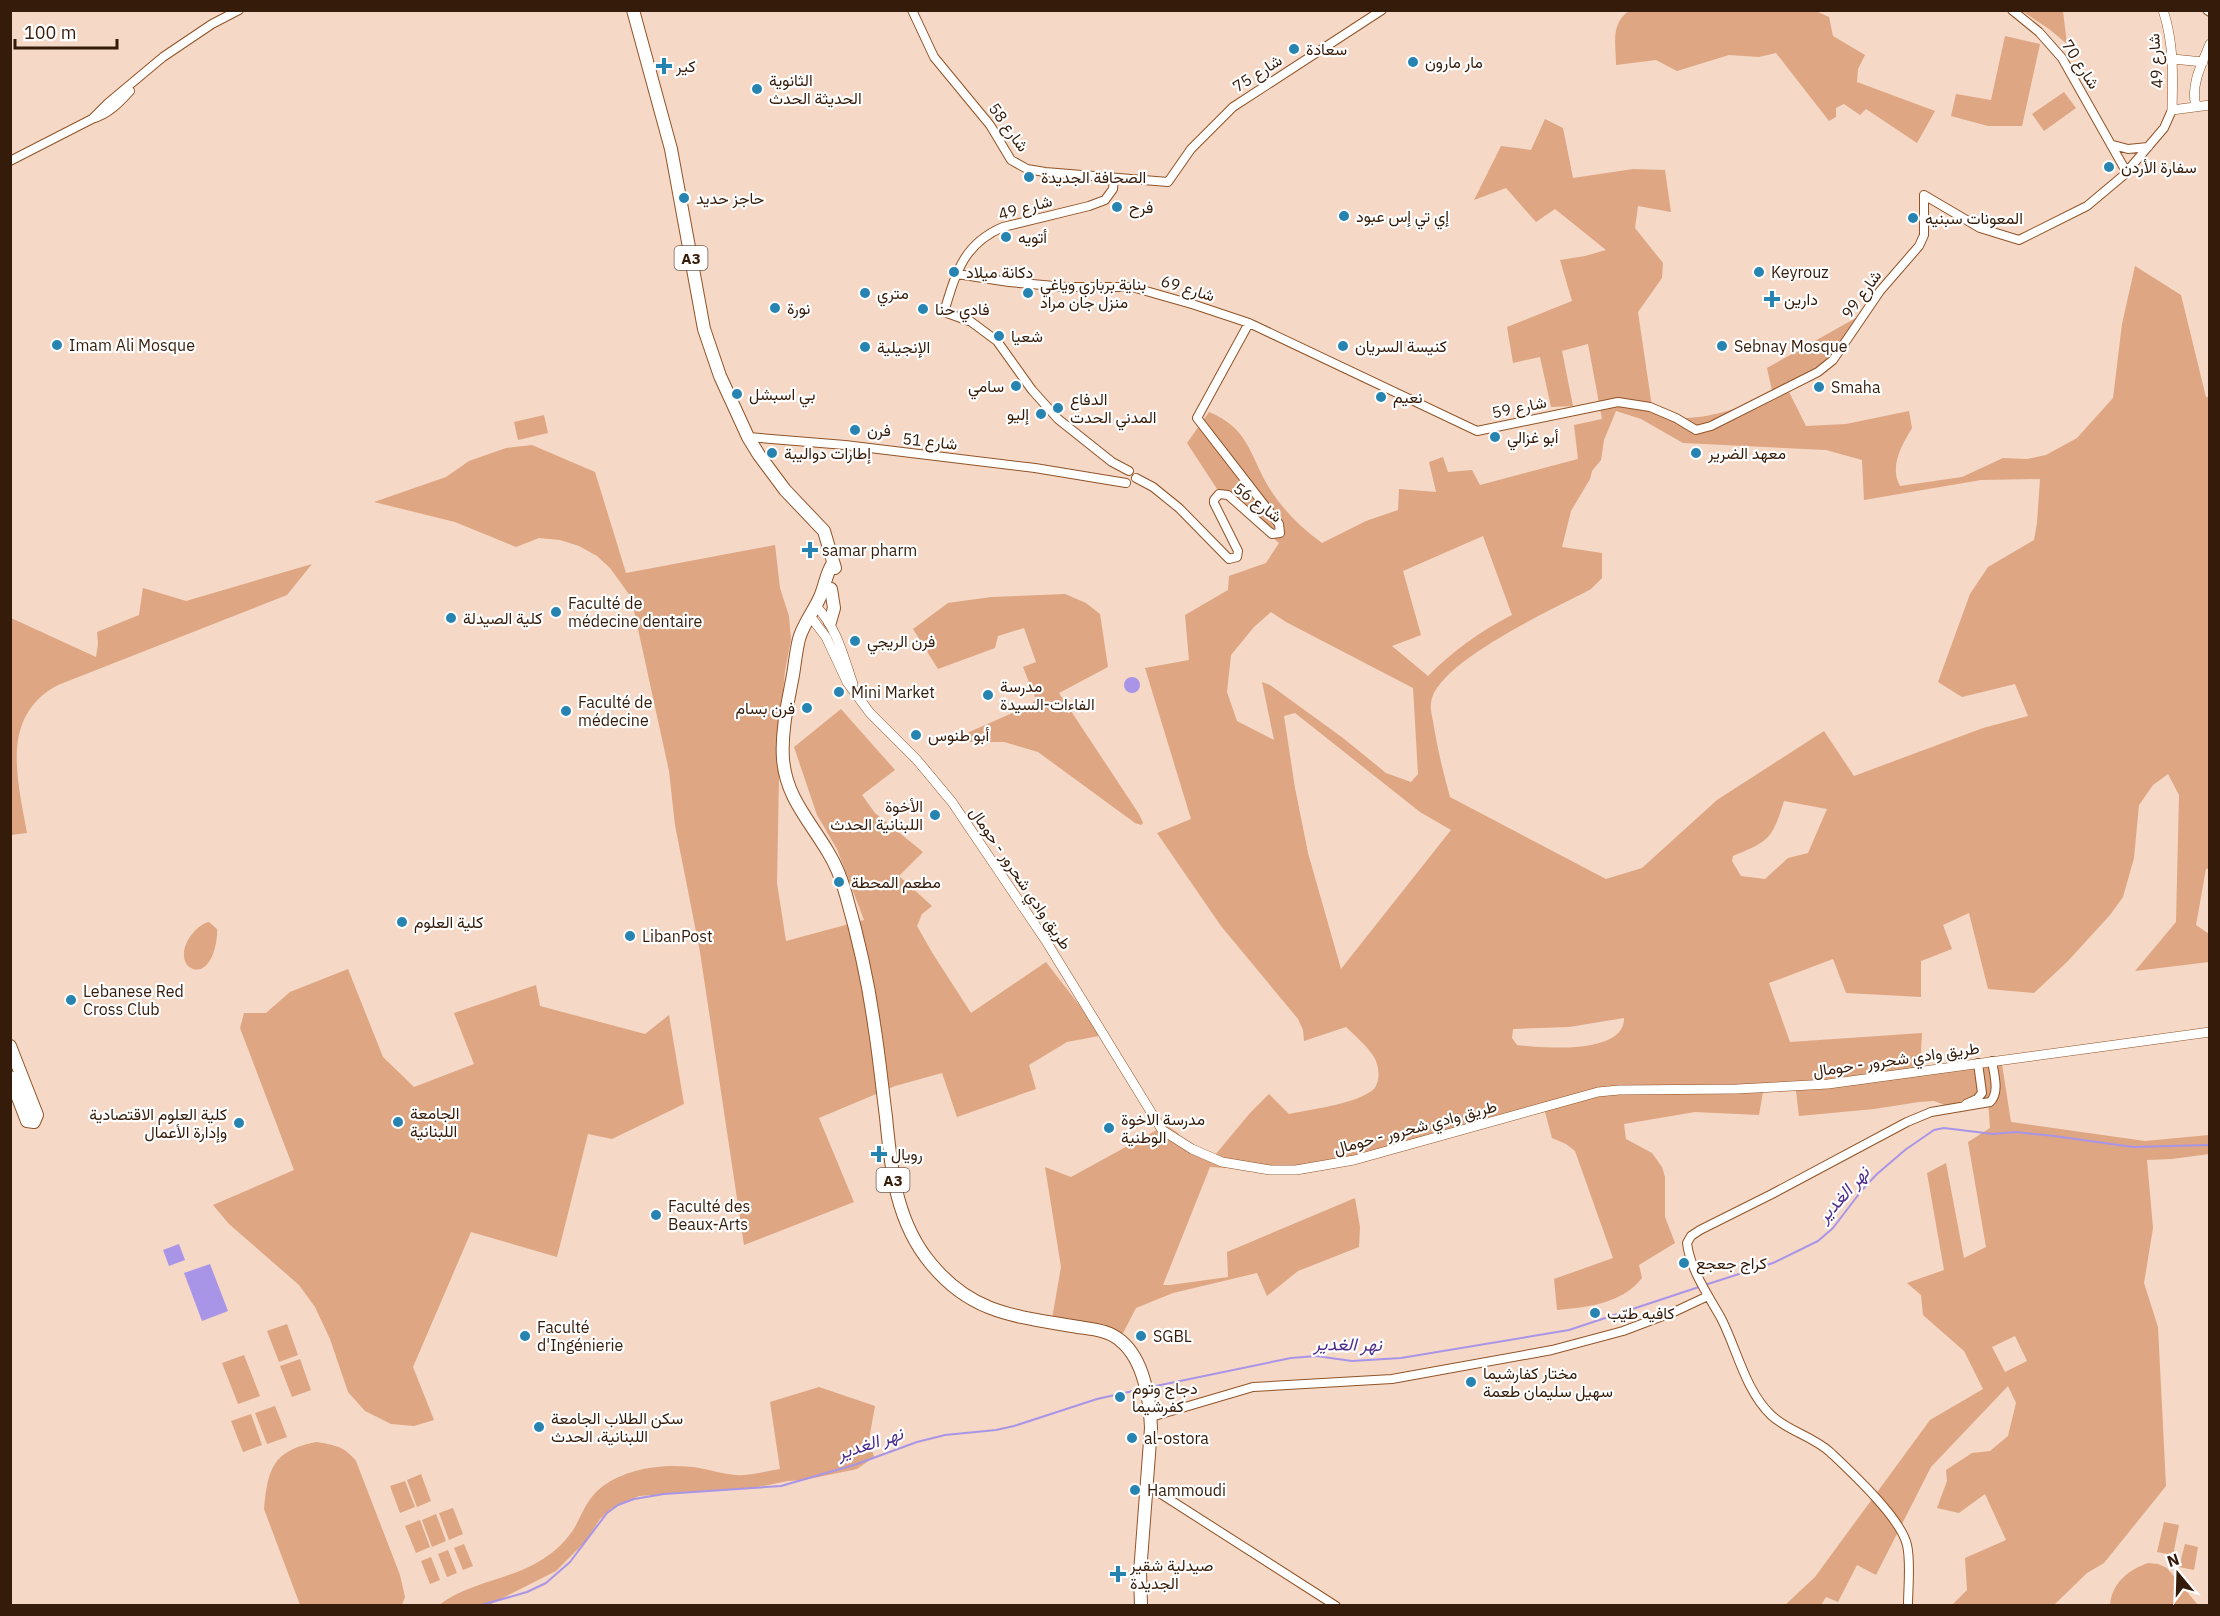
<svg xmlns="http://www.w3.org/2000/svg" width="2220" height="1616" font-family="'IBM Plex Sans',Vazirmatn,sans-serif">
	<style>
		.green { fill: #dea682; fill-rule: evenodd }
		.water { fill: #a895e7 }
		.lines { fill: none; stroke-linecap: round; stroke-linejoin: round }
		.stream { stroke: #a895e7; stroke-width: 2 }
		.tertiary-casing { stroke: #915326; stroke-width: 10 }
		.secondary-casing { stroke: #915326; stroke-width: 10 }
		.trunk-casing { stroke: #915326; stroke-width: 14 }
		.tertiary { stroke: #fff; stroke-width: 8 }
		.secondary { stroke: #fff; stroke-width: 9 }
		.trunk { stroke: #fff; stroke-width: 12 }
		.poi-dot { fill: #2784b1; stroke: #fff; stroke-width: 2 }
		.labels { text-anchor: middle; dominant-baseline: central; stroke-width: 4.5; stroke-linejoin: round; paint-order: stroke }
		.shield { fill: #fff; stroke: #725f53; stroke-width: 1.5 }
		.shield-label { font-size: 15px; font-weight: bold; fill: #351b09 }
		.poi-label { font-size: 16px; fill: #351b09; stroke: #fff; text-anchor: start }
		.street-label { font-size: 16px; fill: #351b09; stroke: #fff }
		.water-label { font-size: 18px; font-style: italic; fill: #4f2f8e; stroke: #fff }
	</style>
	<rect width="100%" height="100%" fill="#f5d8c6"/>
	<!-- green -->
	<path class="green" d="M1667,10L1670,12L1680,10L1816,11L1829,17L1833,36L1865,55L1858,69L1857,82L1935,111L1917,143L1866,109L1860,115L1844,104L1836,108V117L1829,121L1776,53L1759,57L1729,55L1677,71L1656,60L1616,65C1616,44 1610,24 1629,11Z
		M2022,11H2063L2067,44L2049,29Z
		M2005,36L2040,44L2022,126H1988L1951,116L1956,94L1991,100Z
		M2064,92L2076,108L2044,131L2032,114Z
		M1545,119L1563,128L1573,178L1633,169L1665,170L1671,212L1638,206L1635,228L1663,263L1662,278L1638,312L1652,407C1658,410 1666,415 1673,417C1701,422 1747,406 1773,395L1767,368L1861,315L1821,372L1787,388L1806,426L1846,424L1909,411L1912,428C1902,445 1889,466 1900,486L1962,477L2003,458L2027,459L2046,455L2077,438L2113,398L2122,324L2135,266L2181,295L2206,397H2210V869H2206L2196,925L2209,934V962L2135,971L2176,922L2179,795L2168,774L2153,785L2139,805L2134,858L2123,897L2110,915L2068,961L2034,993L1988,989L1969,913L1943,925L1952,949L1921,961V997L1846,993L1833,959L1769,983L1790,1042L1922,1033L1920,1069L2002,1064L2011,1122L2145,1141L2209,1135V1154L2172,1159L2147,1160L2153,1228L2144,1283L2158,1327L2166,1486L2104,1563L2087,1573L2054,1605H1952L1967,1590L1965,1558L2006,1540L1985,1494L1959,1513L1937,1508L1947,1481L1946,1470L1972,1453L1990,1451L2008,1436L2016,1403L2008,1386L1931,1467L1876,1575L1857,1565L1838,1602L1826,1597L1821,1605H1785L1815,1577L1930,1420L1983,1389L1964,1351L1923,1315L1921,1295L1907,1283L1944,1270L1927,1173L1946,1163L1964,1258L1986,1247L1968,1142L1990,1128L1988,1099L1945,1105L1934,1101L1919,1102L1874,1109L1799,1116L1796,1091L1763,1092L1759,1115L1695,1112L1624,1124L1626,1139L1652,1153L1662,1167L1665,1177V1217L1675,1243L1639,1265L1642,1278C1622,1304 1587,1307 1557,1310L1554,1279L1613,1258L1575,1151L1566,1144L1552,1138L1545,1112L1519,1116L1345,1164L1281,1171L1210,1167L1163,1285H1170L1228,1277L1227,1252L1355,1198L1360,1227L1359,1247L1298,1271L1267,1296L1257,1273L1173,1293L1136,1308L1121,1337L1104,1324L1052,1319L1061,1267L1045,1167L1071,1177L1166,1125L1178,1133L1184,1142L1215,1155L1250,1113L1269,1094L1289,1114C1312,1109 1350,1105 1370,1092C1382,1085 1380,1064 1372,1054C1365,1044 1355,1036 1346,1027L1304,1041L1303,1030L1298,1019L1221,926L1157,833L1191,819L1145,668L1189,660L1185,615L1228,590L1229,576L1266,563L1279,543L1219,492L1187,443L1209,412C1248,428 1249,453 1268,486C1282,509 1300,527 1322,543L1366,521L1398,510L1399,489L1436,492L1429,462L1443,457L1448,472L1472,470L1480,485L1578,459L1574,425L1602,419L1588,344L1562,351L1573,406L1551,407L1540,357L1513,363L1507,327L1572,301L1560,260L1585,256L1606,250L1555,209L1536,222L1506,188L1474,200L1501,146L1531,150ZM1616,411L1641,419L1683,443L1826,450L1862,460L1864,500L1981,480L2040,479L2037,523L2034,540L1988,567L1970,594L1938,682L1962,697L2015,684L2028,716L1983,728L1854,776L1824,731L1717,800L1642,868L1606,879L1450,797C1443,772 1437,747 1433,721C1432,716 1430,709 1431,703C1435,662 1556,608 1591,589L1602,578V553L1562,547L1571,511L1590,479L1592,471L1601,460L1604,440ZM1483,536L1512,615C1480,631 1453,651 1428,676L1392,646L1421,635L1403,571ZM1271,612L1286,622L1413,688L1418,774L1411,782L1386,773L1343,738L1270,685L1262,682L1274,740L1237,721L1227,692L1231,655L1254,627ZM1295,713L1420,812L1451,830L1341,969L1308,853L1295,788L1284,716ZM1784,801L1827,809L1808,853L1788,858L1765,879L1741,876L1732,861L1733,856C1770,841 1772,839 1784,801ZM1624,1018C1625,1055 1541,1048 1517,1045L1512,1038L1513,1029L1569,1027ZM2015,1336L2027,1361L2005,1372L1992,1347Z
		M544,415L548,433L518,440L514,422Z
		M532,445L595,472L626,573L775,545L780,588L789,616L791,639L785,671L780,724L777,883L786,941L864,920L837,849L817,815L794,747L841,709L895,770L862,795L875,813L923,852L899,876L932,906L922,914L917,926L933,954L971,1013L1046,962L1080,1006L1099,1036L1067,1042L1029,1065L1036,1089L957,1117L942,1073L895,1086L819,1118L854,1202L744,1245L700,952L675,825L669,771L631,597L610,568L597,556L579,546L560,540L539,538L516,547L455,522L374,502L446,477L469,461L506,448Z
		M312,564L287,595L58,685C0,716 17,777 27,833L11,835V618L96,657L98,644L97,632L139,615L143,588L186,601Z
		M1065,594L1086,603L1100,614L1108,667L1059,693L1139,814L1143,823L1141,825L1135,823L1038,752L1004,742H969L967,733L1028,706L1036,700L1023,667L1036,662L1024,628L998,636L995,648L938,669L913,629L948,603L991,597Z
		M209,922L217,929C218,941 212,974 193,969C191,968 187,966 186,963C178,948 195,925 209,922Z
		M348,969L383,1057L414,1087L474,1064L454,1013L536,985L540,1006L645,1034L669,1015L684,1104L612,1139L588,1134L557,1257L471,1232L413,1367L434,1420L414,1426L391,1424L365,1411L348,1392L330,1339L315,1307L299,1285L229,1224L213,1205L294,1170L240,1028L244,1013H266L290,992Z
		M287,1324L298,1355L279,1362L267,1331Z
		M244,1355L260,1396L238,1404L222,1363Z
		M300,1359L311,1390L292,1397L280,1366Z
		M819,1387L875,1406L869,1439L874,1457L857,1469L804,1480L788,1481L753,1488L639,1496L612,1508L600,1519L586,1541L556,1571L489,1605H439C469,1582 511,1580 543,1559C556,1551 567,1540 575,1527C583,1512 588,1497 603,1486C629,1467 668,1463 699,1468C711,1470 723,1474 735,1475C749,1476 766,1471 780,1469L770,1402Z
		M275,1406L287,1437L267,1444L255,1413Z
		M251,1414L262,1445L243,1452L231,1421Z
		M316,1442C335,1445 344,1446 356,1461L400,1575L405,1597L402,1605H300L264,1509C268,1469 272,1451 316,1442Z
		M421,1474L431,1501L417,1507L407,1480Z
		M405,1481L415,1507L400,1513L390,1486Z
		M453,1508L463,1534L449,1540L439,1513Z
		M436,1514L446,1541L432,1547L422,1520Z
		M420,1520L430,1547L416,1553L405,1526Z
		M2164,1522L2179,1525L2173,1555L2157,1552Z
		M464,1544L473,1566L463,1570L454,1548Z
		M2185,1544L2198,1547L2194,1570L2179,1567Z
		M448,1550L457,1573L447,1577L438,1554Z
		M431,1557L440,1580L430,1584L421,1561Z
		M2148,1563L2158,1564L2167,1568L2198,1605H2110C2112,1583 2128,1570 2148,1563Z"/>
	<!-- water -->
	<path class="water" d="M1124 685a8 8 0 1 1 16 0a8 8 0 1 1-16 0Z
		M179,1244L185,1260L169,1266L163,1250Z
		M210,1264L228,1311L202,1321L184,1273Z"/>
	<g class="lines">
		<!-- stream -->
		<path class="stream" d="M1705,1285L1773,1263L1818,1241L1833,1228L1862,1190L1877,1174L1905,1150L1934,1130L1944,1128L1993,1134L2015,1132L2054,1136L2133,1147L2210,1145
			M1151,1387L1291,1358L1316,1356L1352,1361L1401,1358L1569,1330L1699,1287
			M478,1606L527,1592L546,1583L570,1562L607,1513L618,1505L634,1499L664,1494L781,1486L854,1465L917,1442L945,1435L996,1430L1014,1426L1097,1399L1142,1389"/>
		<defs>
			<path id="tertiary" d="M912,10L934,57L990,125L1011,160L1027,169L1045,172L1168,182L1191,149L1233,107L1382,10
				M2012,10L2039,32L2062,58L2127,173
				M2207,10L2210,12
				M92,119L108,103L163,57L212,24L239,10
				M2113,145L2128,149L2148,147
				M10,161L92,119C109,114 119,103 130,91
				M957,274L1009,282L1065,287H1132L1195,305L1249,323L1477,431L1618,402L1650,407L1676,418L1696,430L1711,426L1818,372L1833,360L1880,291L1919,246L1924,235V195L1980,228L2019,240L2087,206L2124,175L2164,128L2172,110
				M966,318L997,341L1032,390L1058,419L1112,462L1129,471
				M969,321L944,312C956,273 963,244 1003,227L1089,206L1105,200L1113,189L1114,178
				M748,437L845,445L1035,468L1126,483
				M1136,478L1153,487L1179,508L1229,559L1237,557L1238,551L1214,503V500L1219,494L1228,495L1272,534L1280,533L1279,524L1197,418L1249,323
				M1966,1104L1977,1099L1982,1093L1978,1063
				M1151,1417L1253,1387L1392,1379L1552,1350L1623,1331L1676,1311L1708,1296
				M1147,1485L1336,1606
				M1908,1606C1908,1587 1911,1562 1907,1545C1901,1518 1850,1471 1830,1452C1812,1436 1788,1431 1771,1415C1745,1390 1737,1349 1721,1318C1708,1295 1690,1269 1687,1243L1691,1236L1700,1230L1772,1194L1907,1122L1931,1112L1990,1102C2000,1093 1994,1074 1992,1061"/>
			<path id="secondary" d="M2163,10C2174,43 2173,76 2172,110L2210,105
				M2173,59L2203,62
				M2196,106C2190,86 2202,63 2210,44
				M816,606C837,628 843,655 853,684
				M810,616L826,637L847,682L870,713L917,760L952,802L1046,941L1162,1130L1192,1149L1222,1162L1270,1170H1296L1354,1160L1598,1092L1619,1090L1737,1089L1828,1084L2210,1032"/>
			<path id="trunk" d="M633,10L671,149L704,329L720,376L748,437L759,455L785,490L824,531L835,568
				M833,563C826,573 825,586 820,597C814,611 803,624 799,639C796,651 795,663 793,675C788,702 781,731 783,759C786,797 809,820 828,852C836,865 842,880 846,895C858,937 868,980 874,1024C879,1055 882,1086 886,1117C891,1170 896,1223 932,1265C972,1313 1014,1316 1072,1326C1089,1329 1108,1329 1121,1341C1144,1360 1150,1400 1151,1428L1140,1573L1141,1606
				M830,622L834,608L831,589
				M10,1046L37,1115L34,1122L27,1121L10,1077"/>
		</defs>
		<!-- tertiary casing -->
		<use href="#tertiary" class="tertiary-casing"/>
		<!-- secondary casing -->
		<use href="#secondary" class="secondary-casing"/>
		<!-- trunk casing -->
		<use href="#trunk" class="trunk-casing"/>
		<!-- tertiary -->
		<use href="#tertiary" class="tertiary"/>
		<!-- secondary -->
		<use href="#secondary" class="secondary"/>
		<!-- trunk -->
		<use href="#trunk" class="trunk"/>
	</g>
	<!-- markers -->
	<g class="poi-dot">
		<circle cx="1294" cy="49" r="6"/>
		<circle cx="1413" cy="62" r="6"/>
		<path d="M661 57h6v6h6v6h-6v6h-6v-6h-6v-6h6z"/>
		<circle cx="757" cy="89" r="6"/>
		<circle cx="2109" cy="167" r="6"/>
		<circle cx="1029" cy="177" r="6"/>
		<circle cx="684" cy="198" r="6"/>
		<circle cx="1117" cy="207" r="6"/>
		<circle cx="1344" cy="216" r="6"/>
		<circle cx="1913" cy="218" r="6"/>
		<circle cx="1006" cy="237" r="6"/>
		<circle cx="954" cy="272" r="6"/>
		<circle cx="1759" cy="272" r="6"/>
		<circle cx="865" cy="293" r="6"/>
		<circle cx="1028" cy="293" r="6"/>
		<path d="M1769 290h6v6h6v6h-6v6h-6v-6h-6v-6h6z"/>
		<circle cx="775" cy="308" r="6"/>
		<circle cx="923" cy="309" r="6"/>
		<circle cx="999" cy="336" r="6"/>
		<circle cx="57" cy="345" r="6"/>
		<circle cx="1343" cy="346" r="6"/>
		<circle cx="1722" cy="346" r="6"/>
		<circle cx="865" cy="347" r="6"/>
		<circle cx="1016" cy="386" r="6"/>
		<circle cx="1819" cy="387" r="6"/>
		<circle cx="737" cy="394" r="6"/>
		<circle cx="1381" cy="397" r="6"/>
		<circle cx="1058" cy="408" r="6"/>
		<circle cx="1041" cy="414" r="6"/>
		<circle cx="855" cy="430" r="6"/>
		<circle cx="1495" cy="437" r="6"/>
		<circle cx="772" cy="453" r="6"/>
		<circle cx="1696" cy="453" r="6"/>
		<path d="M807 541h6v6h6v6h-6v6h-6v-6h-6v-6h6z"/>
		<circle cx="556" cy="612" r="6"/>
		<circle cx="451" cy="618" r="6"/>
		<circle cx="855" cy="641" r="6"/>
		<circle cx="839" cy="692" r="6"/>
		<circle cx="988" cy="695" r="6"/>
		<circle cx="807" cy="708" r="6"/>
		<circle cx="566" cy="711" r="6"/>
		<circle cx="916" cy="735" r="6"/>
		<circle cx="935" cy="815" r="6"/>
		<circle cx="839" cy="882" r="6"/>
		<circle cx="402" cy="922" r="6"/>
		<circle cx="630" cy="936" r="6"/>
		<circle cx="71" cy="1000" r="6"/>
		<circle cx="398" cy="1122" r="6"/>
		<circle cx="239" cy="1123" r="6"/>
		<circle cx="1109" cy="1128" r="6"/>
		<path d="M876 1145h6v6h6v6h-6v6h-6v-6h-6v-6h6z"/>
		<circle cx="656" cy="1215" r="6"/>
		<circle cx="1684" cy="1263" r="6"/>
		<circle cx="1595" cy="1313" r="6"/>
		<circle cx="525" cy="1336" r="6"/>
		<circle cx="1141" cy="1336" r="6"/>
		<circle cx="1471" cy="1382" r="6"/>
		<circle cx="1120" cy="1397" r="6"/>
		<circle cx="539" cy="1427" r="6"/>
		<circle cx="1132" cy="1438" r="6"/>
		<circle cx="1135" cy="1490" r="6"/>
		<path d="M1115 1565h6v6h6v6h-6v6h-6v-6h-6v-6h6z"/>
	</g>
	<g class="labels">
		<!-- shield labels -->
		<g class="shield">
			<rect x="674.5" y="246" width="33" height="24" rx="4.5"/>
			<rect x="876.5" y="1168" width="33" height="24" rx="4.5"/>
		</g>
		<g class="shield-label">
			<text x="691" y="258">A3</text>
			<text x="893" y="1180">A3</text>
		</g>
		<!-- poi labels -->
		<g class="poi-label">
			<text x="1306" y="49">سعادة</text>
			<text x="1425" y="62">مار مارون</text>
			<text x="676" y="66">كير</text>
			<text x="769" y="80">الثانوية<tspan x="769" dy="18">الحديثة الحدث</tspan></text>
			<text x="2121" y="167">سفارة الأردن</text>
			<text x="1041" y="177">الصحافة الجديدة</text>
			<text x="696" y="198">حاجز حديد</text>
			<text x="1129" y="207">فرح</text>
			<text x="1356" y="216">إي تي إس عبود</text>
			<text x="1925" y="218">المعونات سبنيه</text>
			<text x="1018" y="237">أتويه</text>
			<text x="966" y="272">دكانة ميلاد</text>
			<text x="1771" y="272">Keyrouz</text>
			<text x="1040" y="284">بناية برباري وياغي<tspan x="1040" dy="18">منزل جان مراد</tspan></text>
			<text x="877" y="293">متري</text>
			<text x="1784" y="299">دارين</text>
			<text x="787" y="308">نورة</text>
			<text x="935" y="309">فادي حنا</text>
			<text x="1011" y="336">شعيا</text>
			<text x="69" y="345">Imam Ali Mosque</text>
			<text x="1355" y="346">كنيسة السريان</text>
			<text x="1734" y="346">Sebnay Mosque</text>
			<text x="877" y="347">الإنجيلية</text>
			<text x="1004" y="386" text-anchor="end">سامي</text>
			<text x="1831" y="387">Smaha</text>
			<text x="749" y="394">بي اسبشل</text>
			<text x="1393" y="397">نعيم</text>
			<text x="1070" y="399">الدفاع<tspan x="1070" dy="18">المدني الحدت</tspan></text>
			<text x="1029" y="414" text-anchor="end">إليو</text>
			<text x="867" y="430">فرن</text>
			<text x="1507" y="437">أبو غزالي</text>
			<text x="784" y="453">إطارات دواليبة</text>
			<text x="1708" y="453">معهد الضرير</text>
			<text x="822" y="550">samar pharm</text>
			<text x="568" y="603">Faculté de<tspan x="568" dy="18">médecine dentaire</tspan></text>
			<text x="463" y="618">كلية الصيدلة</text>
			<text x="867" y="641">فرن الريجي</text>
			<text x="1000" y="686">مدرسة<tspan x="1000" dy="18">الفاءات-السيدة</tspan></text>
			<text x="851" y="692">Mini Market</text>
			<text x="578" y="702">Faculté de<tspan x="578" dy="18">médecine</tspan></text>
			<text x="795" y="708" text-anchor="end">فرن بسام</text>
			<text x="928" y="735">أبو طنوس</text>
			<text x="923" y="806" text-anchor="end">الأخوة<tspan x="923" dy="18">اللبنانية الحدث</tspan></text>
			<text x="851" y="882">مطعم المحطة</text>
			<text x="414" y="922">كلية العلوم</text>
			<text x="642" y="936">LibanPost</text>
			<text x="83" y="991">Lebanese Red<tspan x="83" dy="18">Cross Club</tspan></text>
			<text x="410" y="1113">الجامعة<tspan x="410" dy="18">اللبنانية</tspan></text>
			<text x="227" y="1114" text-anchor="end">كلية العلوم الاقتصادية<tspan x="227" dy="18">وإدارة الأعمال</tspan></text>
			<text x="1121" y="1119">مدرسة الاخوة<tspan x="1121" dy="18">الوطنية</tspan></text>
			<text x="891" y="1154">رويال</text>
			<text x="668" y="1206">Faculté des<tspan x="668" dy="18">Beaux-Arts</tspan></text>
			<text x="1696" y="1263">كراج جعجع</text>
			<text x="1607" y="1313">كافيه طيّب</text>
			<text x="537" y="1327">Faculté<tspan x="537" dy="18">d'Ingénierie</tspan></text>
			<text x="1153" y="1336">SGBL</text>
			<text x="1483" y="1373">مختار كفارشيما<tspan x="1483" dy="18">سهيل سليمان طعمة</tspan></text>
			<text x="1132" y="1388">دجاج وتوم<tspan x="1132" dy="18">كفرشيما</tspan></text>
			<text x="551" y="1418">سكن الطلاب الجامعة<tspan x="551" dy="18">اللبنانية، الحدث</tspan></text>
			<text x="1144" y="1438">al-ostora</text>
			<text x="1147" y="1490">Hammoudi</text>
			<text x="1130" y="1565">صيدلية شقير<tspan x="1130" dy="18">الجديدة</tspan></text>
		</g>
		<!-- street labels -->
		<g class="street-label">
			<text transform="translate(2155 61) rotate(-94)">شارع 49</text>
			<text transform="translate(2081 64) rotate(57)">شارع 70</text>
			<text transform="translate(1257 73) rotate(-33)">شارع 75</text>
			<text transform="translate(1009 127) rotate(54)">شارع 58</text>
			<text transform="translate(1025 207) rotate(-15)">شارع 49</text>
			<text transform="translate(1188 288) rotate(17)">شارع 69</text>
			<text transform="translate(1861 294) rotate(-54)">شارع 99</text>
			<text transform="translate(1519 407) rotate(-12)">شارع 59</text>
			<text transform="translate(930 441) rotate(6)">شارع 51</text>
			<text transform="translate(1258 502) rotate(36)">شارع 56</text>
			<text transform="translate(1021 878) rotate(56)">طريق وادي شحرور - حومال</text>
			<text transform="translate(1896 1059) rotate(-8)">طريق وادي شحرور - حومال</text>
			<text transform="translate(1415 1127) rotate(-15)">طريق وادي شحرور - حومال</text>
		</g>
		<!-- water labels -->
		<g class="water-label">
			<text transform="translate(1843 1194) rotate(-48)">نهر الغدير</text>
			<text transform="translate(1348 1344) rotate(1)">نهر الغدير</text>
			<text transform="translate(870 1443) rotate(-18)">نهر الغدير</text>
		</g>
	</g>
	<!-- border -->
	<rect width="2220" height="1616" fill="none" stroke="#351b09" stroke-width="24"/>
	<!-- north arrow -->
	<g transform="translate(2178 1574) rotate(341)" stroke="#ffffff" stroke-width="4.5" paint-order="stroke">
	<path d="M0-4.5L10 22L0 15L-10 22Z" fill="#351b09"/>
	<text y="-9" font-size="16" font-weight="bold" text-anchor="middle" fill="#351b09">N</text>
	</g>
	<!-- scale -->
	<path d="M15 39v9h102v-9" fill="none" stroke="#351b09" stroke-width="3"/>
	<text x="24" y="39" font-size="18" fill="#351b09" stroke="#ffffff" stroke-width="4.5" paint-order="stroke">100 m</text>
</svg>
